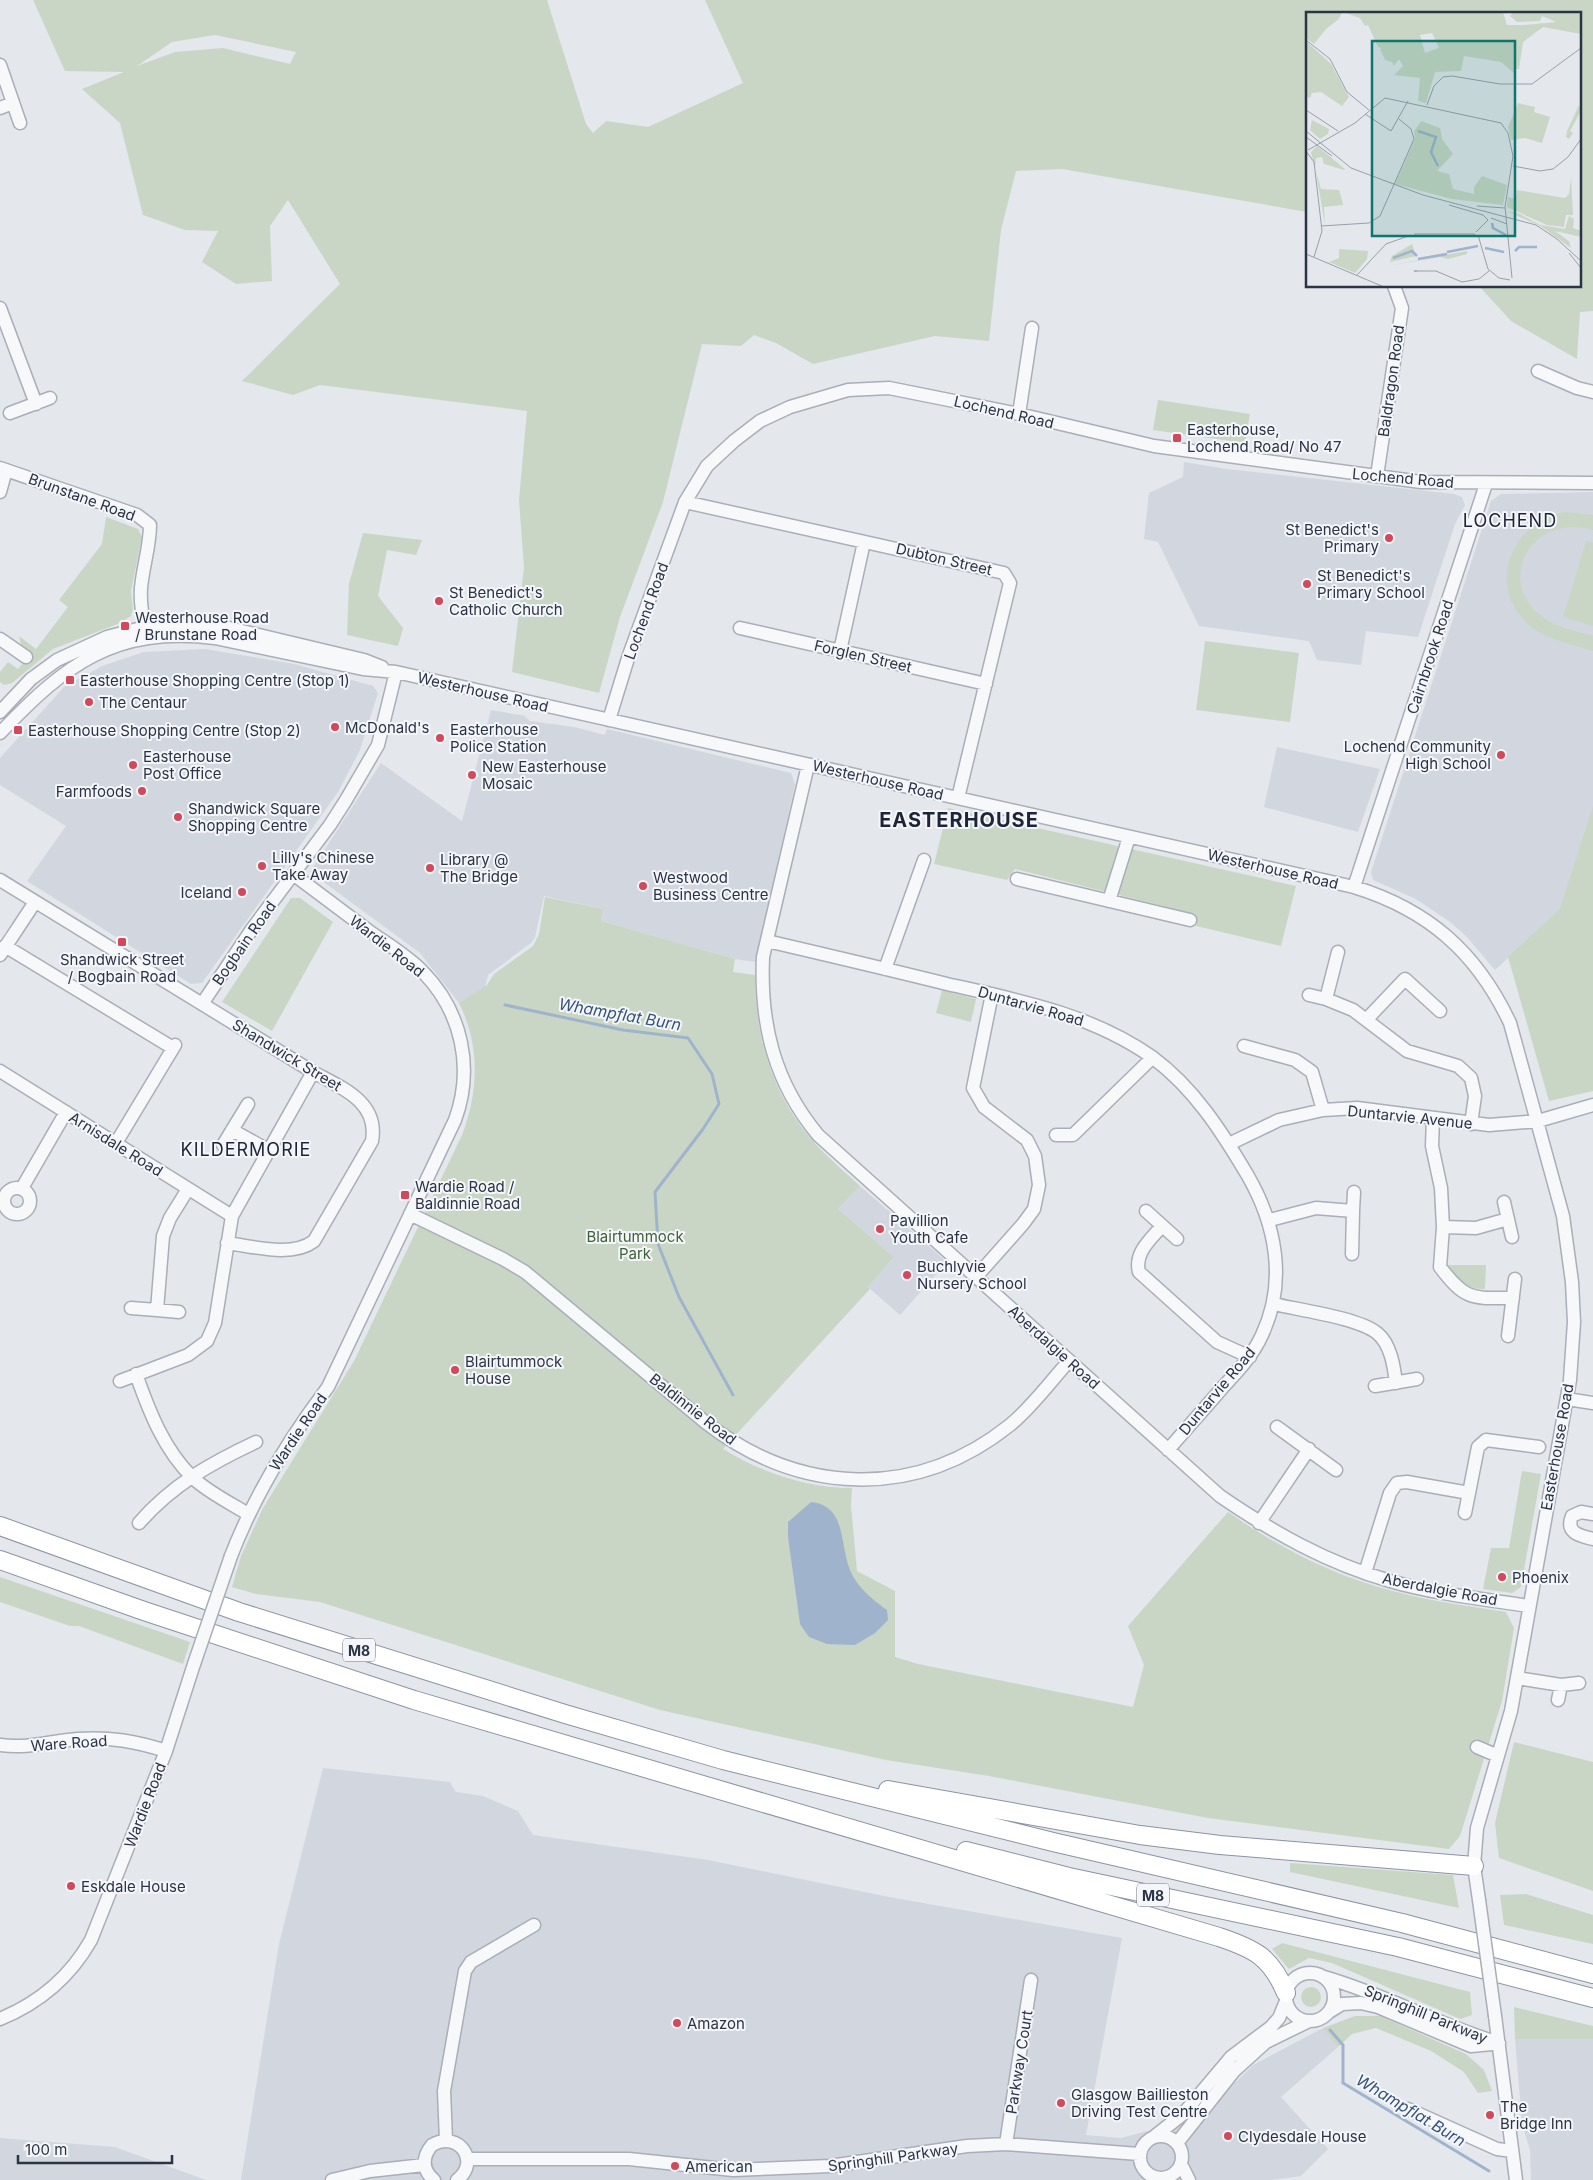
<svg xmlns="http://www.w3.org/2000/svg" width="1593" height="2180" font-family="Inter,sans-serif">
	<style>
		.built { fill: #d2d6de }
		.green { fill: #c9d6c5; fill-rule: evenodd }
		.water { fill: #9fb4cc }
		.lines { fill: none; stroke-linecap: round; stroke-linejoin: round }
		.stream { stroke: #9fb4cc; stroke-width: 3 }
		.minor-casing { stroke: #a9aeb7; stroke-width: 15 }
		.highway-casing { stroke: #8b94a3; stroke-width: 20 }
		.minor { stroke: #f7f8fa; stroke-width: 12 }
		.highway { stroke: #fff; stroke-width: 18 }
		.minor-bridge-casing { stroke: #a9aeb7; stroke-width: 15; stroke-linecap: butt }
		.minor-bridge { stroke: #f7f8fa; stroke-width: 12 }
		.poi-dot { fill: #d1495b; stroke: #f4f6f9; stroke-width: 2 }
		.labels { text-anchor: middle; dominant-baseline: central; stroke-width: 4; stroke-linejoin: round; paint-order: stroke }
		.shield { fill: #f4f6f9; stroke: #676e7b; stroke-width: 1 }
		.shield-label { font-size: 14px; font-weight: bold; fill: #2b3445 }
		.street-label { font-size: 15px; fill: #2b3445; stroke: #f4f6f9 }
		.poi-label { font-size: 15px; fill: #2b3445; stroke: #f4f6f9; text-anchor: start }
		.park-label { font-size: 15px; fill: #3f6138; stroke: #f4f6f9 }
		.water-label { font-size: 16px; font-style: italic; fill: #34527a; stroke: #f4f6f9 }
		.quarter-label { font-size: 18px; letter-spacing: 1px; fill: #1d2536; stroke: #f4f6f9 }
		.district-label { font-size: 20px; font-weight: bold; letter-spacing: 1px; fill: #1d2536; stroke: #f4f6f9 }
		.inset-river { fill: none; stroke: #9fb4cc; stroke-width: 2.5 }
		.inset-road { fill: none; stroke: #9a9fa9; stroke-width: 1 }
		.view { fill: #0f766e; fill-opacity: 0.15; stroke: #0f766e; stroke-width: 2.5 }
		.inset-edge { fill: none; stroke: #2b3445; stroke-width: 2.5 }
	</style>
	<rect width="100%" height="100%" fill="#e4e7ec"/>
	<!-- built -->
	<path class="built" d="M1184,462L1227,469L1454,494L1462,497L1465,505L1455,524L1418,637L1366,631L1361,665L1317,660L1309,641L1199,626L1158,542L1144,539L1149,493L1183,477Z
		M1593,492V1091L1508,958L1495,970L1466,936L1450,922L1416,899L1373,880L1371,872L1491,501L1501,494Z
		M205,649L294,664L373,686L378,693L360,750L338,792L202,983L191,984L27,881L66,826L0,785V758L64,687L102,666L144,652Z
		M491,710L525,716L530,721L574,727L605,735L607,729L791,773L795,784L756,962L735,959L601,921L603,909L544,896L535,937L531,943L488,975L485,987L459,1003L420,953L310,872L381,763L462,821Z
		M1277,747L1380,769L1358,832L1264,807Z
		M860,1186L947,1262L900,1315L868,1287L894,1257L838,1209Z
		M323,1768L450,1782L456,1792L483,1796L518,1811L533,1835L708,1860L889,1897L1122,1938L1086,2135L1121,2138L1200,2117L1253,2065L1323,2028L1338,2047L1281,2097L1328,2149L1301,2176L1273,2180H241L279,1944Z
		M1515,2039H1593V2180H1531L1530,2150L1522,2124Z
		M0,2138L115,2147L206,2180H0Z"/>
	<!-- green -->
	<path class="green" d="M33,0H547L586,124L593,133L606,121L648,127L743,83L705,0H1593V311L1580,312L1577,359L1511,321L1479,286H1579V14H1307V212L1062,169L1016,171L1001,230L989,341L935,336L813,364L776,343L754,335L741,346L702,344L663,502L620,617L599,693L512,672L524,567L519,500L527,411L320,385L293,395L242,381L340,284L288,200L270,226L272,281L236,284L202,262L218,231L185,230L143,215L120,123L82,89L124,72L65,71ZM215,35L296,52L290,64L223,48L175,52L137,66L172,42Z
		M1158,400L1250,414L1245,443L1153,430Z
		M1565,512L1593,515V530C1535,512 1494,578 1540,615C1554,627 1576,631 1593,636V651C1572,644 1546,640 1529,625C1485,586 1511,522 1565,512Z
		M106,517L138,529L142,537L131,591L133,609L131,616L120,623L53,649L12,683L4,685L0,682V672L8,662L18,669L32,653L21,644L19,636L36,649L68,607L59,600L102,544Z
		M363,533L422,540L416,555L387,550L378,596L403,628L398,646L347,635L349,584Z
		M1586,541L1593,543V626L1563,617Z
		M1205,641L1299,653L1290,722L1196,710Z
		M1593,806V1091L1549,1101L1508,957L1560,909Z
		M948,808L1296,886L1281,946L1192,925L1195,914L1015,869L1007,880L934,864Z
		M545,897L603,909L601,921L735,959L733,972L755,975C755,1036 772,1095 813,1141C827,1157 844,1171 860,1186L838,1209L894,1257L868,1287L870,1289L723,1449C762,1473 807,1488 852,1488L851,1505L857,1571L895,1591V1657L918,1664L1133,1707L1144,1665L1128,1626L1228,1512C1278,1547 1333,1576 1393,1591C1430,1601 1468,1606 1506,1612L1514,1628L1502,1701L1460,1836L1449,1849L1208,1818L989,1776L886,1760L660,1710L320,1602L256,1594L232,1587L241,1556L263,1508L354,1361L462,1135C479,1091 480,1045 459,1003L487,985L494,974L533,946L539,934Z
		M291,898H300L333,922L272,1031L222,1002Z
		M942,990L976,999L971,1022L936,1013Z
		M1448,1265H1486L1485,1289C1470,1290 1454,1281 1448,1265Z
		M1522,1471L1541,1474L1521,1587L1512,1593L1483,1589L1491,1548H1509Z
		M0,1577L190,1642L183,1664L79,1626H70L0,1602Z
		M1514,1742L1593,1762V1891L1499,1858L1495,1823Z
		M1290,1863L1453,1875L1459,1908L1290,1872Z
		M1526,1894L1593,1915V1944L1504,1925L1500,1895Z
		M1282,1943L1470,1992L1472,2015L1460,2019L1332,1963L1309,1958L1289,1969L1272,1949Z
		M1301 1997a10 10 0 1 1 20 0a10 10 0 1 1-20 0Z
		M1514,2007L1593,2026V2039H1515Z
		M1355,2016H1380L1466,2054L1484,2070L1492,2091L1478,2093L1464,2072L1431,2051L1376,2028L1352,2034L1338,2047L1323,2028Z"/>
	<!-- water -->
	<path class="water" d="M811,1502C847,1506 839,1543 850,1570C856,1586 874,1601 887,1610L888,1620L875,1633L855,1645L827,1644L809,1637L800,1624L788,1537V1522Z"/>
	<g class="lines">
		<!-- stream -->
		<path class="stream" d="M505,1005L623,1030L688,1038L712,1074L719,1104L703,1129L655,1192L658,1244L679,1297L733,1395
			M1330,2030L1343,2045V2083L1489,2171"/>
		<defs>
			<path id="minor" d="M0,65L20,123
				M0,108L13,103
				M0,308L36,404
				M1538,371L1577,388L1593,392
				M10,413L50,398
				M1019,414L1032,328
				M0,468L137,515L150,525C150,546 143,566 141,588C140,601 142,614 145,627
				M1377,476L1402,308L1394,286
				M0,492L6,470
				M685,502L1004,573L1010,583L958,798
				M740,628L986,684
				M0,639L26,657
				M840,651L864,542
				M0,712L31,679L57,660L107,637L145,627L197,624L229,628L364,660L382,667
				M609,720L629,655L685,502L707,466L734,441L760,421L790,407L848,390L889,388L1019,414L1154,446L1421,482L1593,483
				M0,733C66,664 114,626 215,638L363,669L396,672L1354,887C1429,910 1477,953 1510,1023L1563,1216L1572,1282L1574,1322L1570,1380L1511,1711L1477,1828L1474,1866L1479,1900
				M808,765L763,957C760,1024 774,1082 818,1135L1220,1496C1274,1533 1327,1563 1390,1581C1435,1594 1483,1599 1529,1606
				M1017,879L1190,920
				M0,880L313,1072C342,1088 379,1102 372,1141L314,1241C292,1258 252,1246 227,1243
				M1354,887L1486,484
				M1109,901L1129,837
				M767,941C827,955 887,969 947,984C1018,1000 1091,1014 1152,1057C1194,1088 1222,1132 1248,1176C1276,1225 1287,1282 1262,1335C1253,1355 1238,1371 1223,1387C1205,1408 1186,1429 1168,1450
				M5,946L173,1048
				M0,955L35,902
				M885,969L924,860
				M1309,995L1326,999L1353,1010L1407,1051L1458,1066L1471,1078L1475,1096L1471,1124
				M1326,999L1338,952
				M202,1004L252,929L330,825L346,800L378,745L396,672
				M1367,1019L1405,979L1440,1011
				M1244,1046L1295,1060L1312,1072L1323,1110
				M0,1071L232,1216
				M1433,1118L1432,1146L1441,1188L1443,1227L1440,1267C1466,1301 1472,1298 1513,1298
				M232,1130L268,1150
				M1056,1135H1073L1152,1058
				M116,1143L175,1045
				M1229,1144L1279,1120L1323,1110L1357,1108L1489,1125L1538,1121L1593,1105
				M223,1145L248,1104
				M4 1201a13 13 0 1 1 26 0a13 13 0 1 1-26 0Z
				M22,1188L66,1112
				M1504,1202L1512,1237
				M1146,1211L1177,1239
				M1353,1211L1354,1192
				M410,1214L503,1259L525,1272L705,1422C799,1495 915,1501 1010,1425C1032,1407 1050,1382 1069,1361
				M1270,1220L1316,1208L1353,1211L1352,1254
				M1162,1226C1150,1240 1134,1253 1139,1272L1217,1342L1250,1357
				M1443,1227L1476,1228L1508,1219
				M976,1277L1023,1224L1034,1209L1039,1185L1035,1156L1027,1140L984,1107L973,1088L992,994
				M1274,1304C1299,1310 1359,1318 1377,1333C1391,1344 1394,1367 1396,1383
				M131,1308L157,1310L163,1236L170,1218L188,1189
				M157,1310L179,1312
				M1508,1336L1515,1279
				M136,1374C149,1411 164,1450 193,1478C208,1492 230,1503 248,1514
				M120,1381L188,1355L207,1341L215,1323L232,1216L313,1072
				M1375,1386L1417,1379
				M1567,1399L1593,1403
				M1277,1427L1336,1470
				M1465,1513L1469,1493
				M1593,1514L1581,1512L1572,1516C1565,1533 1580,1536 1593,1539
				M139,1523C172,1485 211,1463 256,1442
				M1259,1523L1309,1449
				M231,1556C255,1494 288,1440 328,1387L455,1120C474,1068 462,1012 423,972C408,956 387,944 369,931C344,912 318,893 293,874
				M1365,1573L1390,1493L1397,1483L1407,1482L1469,1493L1478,1447L1486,1440L1539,1447
				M1517,1678L1561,1685L1579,1683
				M1558,1700L1561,1685
				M0,1745C29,1749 50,1741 78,1739C111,1737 135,1741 166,1751
				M1477,1747L1498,1756
				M1286 1997a24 24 0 1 1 48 0a24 24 0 1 1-48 0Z
				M1324,1977C1384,1994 1439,2025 1499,2043
				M1329,2012L1342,2004L1361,2003L1378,2007L1471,2046L1492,2044
				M1495,2016L1516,2180
				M0,2019C39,2003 70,1977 91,1940L166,1751L194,1664
				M1408,2109L1497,2149L1512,2151
				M1140 2157a21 21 0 1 1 42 0a21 21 0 1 1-42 0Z
				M1155,2136L1183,2114L1231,2057L1271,2027L1279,2018L1286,2001
				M446,2140L444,2091L465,1971L471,1962L534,1925
				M1177,2143L1234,2071L1266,2042L1309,2021
				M1006,2144L1031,1980
				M467,2159H629L733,2170L830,2166L967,2146L1006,2144L1139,2154
				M1181,2164L1189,2180
				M332,2180L370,2171L424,2165
				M434,2180C422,2170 422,2157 432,2145C459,2130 481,2162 457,2180"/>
			<path id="highway" d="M0,1526L239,1612L565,1714L723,1760L1053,1842L1402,1923L1593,1974
				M0,1560L144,1611L414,1700L1219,1937C1255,1949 1271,1957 1286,1993
				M888,1790L1140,1835L1220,1845L1474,1866
				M966,1851L1069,1877L1398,1947L1593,1998"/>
		</defs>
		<!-- minor casing -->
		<use href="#minor" class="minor-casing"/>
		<!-- highway casing -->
		<use href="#highway" class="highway-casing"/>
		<!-- minor -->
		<use href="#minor" class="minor"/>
		<!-- highway -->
		<use href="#highway" class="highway"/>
		<defs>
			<path id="minor-bridge" d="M194,1664L231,1556
				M1479,1900L1495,2016"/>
		</defs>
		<!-- minor-bridge casing -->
		<use href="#minor-bridge" class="minor-bridge-casing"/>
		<!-- minor-bridge -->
		<use href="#minor-bridge" class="minor-bridge"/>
	</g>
	<!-- markers -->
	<g class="poi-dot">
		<rect x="1172" y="433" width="10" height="10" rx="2.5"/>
		<circle cx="1389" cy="538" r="5"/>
		<circle cx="1307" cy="584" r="5"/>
		<circle cx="439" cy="601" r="5"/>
		<rect x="120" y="621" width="10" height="10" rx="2.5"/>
		<rect x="65" y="675" width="10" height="10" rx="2.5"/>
		<circle cx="89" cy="702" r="5"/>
		<circle cx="335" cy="727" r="5"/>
		<rect x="13" y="725" width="10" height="10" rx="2.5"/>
		<circle cx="440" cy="738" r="5"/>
		<circle cx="1501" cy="755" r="5"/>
		<circle cx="133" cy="765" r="5"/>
		<circle cx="472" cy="775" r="5"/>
		<circle cx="142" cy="791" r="5"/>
		<circle cx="178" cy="817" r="5"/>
		<circle cx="262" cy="866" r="5"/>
		<circle cx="430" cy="868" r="5"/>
		<circle cx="643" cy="886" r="5"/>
		<circle cx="242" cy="892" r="5"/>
		<rect x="117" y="937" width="10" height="10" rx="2.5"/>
		<rect x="400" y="1190" width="10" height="10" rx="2.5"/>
		<circle cx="880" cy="1229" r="5"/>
		<circle cx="907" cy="1275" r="5"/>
		<circle cx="455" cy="1370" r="5"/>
		<circle cx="1502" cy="1577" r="5"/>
		<circle cx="71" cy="1886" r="5"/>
		<circle cx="677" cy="2023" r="5"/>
		<circle cx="1061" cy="2103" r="5"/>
		<circle cx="1490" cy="2115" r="5"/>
		<circle cx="1228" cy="2136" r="5"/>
		<circle cx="675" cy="2166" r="5"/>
	</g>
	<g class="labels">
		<!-- shield labels -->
		<g class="shield">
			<rect x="343" y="1638.5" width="32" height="23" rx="4"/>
			<rect x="1137" y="1883.5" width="32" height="23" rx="4"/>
		</g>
		<g class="shield-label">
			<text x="359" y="1650">M8</text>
			<text x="1153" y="1895">M8</text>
		</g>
		<!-- street labels -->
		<g class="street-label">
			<text transform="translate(1391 381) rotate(-82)">Baldragon Road</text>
			<text transform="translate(1004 412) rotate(13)">Lochend Road</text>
			<text transform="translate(1403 478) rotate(5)">Lochend Road</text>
			<text transform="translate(82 497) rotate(20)">Brunstane Road</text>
			<text transform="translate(944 559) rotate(13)">Dubton Street</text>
			<text transform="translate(646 611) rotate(-70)">Lochend Road</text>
			<text transform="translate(863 656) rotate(13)">Forglen Street</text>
			<text transform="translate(1430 657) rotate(-72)">Cairnbrook Road</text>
			<text transform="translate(483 692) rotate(13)">Westerhouse Road</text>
			<text transform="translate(878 780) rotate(13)">Westerhouse Road</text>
			<text transform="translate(1273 869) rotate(13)">Westerhouse Road</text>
			<text transform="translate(244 943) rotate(-55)">Bogbain Road</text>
			<text transform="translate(387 946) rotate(38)">Wardie Road</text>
			<text transform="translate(1031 1006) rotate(16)">Duntarvie Road</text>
			<text transform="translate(287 1055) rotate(31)">Shandwick Street</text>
			<text transform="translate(1410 1117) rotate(6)">Duntarvie Avenue</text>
			<text transform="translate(116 1144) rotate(32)">Arnisdale Road</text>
			<text transform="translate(1054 1347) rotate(42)">Aberdalgie Road</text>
			<text transform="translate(1217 1391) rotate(-50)">Duntarvie Road</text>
			<text transform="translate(693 1409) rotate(38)">Baldinnie Road</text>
			<text transform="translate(298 1432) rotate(-56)">Wardie Road</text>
			<text transform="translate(1557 1447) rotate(-80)">Easterhouse Road</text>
			<text transform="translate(1440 1589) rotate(11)">Aberdalgie Road</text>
			<text transform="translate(69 1743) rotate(-4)">Ware Road</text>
			<text transform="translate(145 1805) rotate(-69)">Wardie Road</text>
			<text transform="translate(1426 2014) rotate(22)">Springhill Parkway</text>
			<text transform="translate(1019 2062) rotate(-81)">Parkway Court</text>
			<text transform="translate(893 2157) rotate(-8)">Springhill Parkway</text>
		</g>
		<!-- poi labels -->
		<g class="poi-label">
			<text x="1187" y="429">Easterhouse,<tspan x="1187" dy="17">Lochend Road/ No 47</tspan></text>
			<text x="1379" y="529" text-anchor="end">St Benedict's<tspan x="1379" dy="17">Primary</tspan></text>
			<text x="1317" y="575">St Benedict's<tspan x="1317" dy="17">Primary School</tspan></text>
			<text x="449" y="592">St Benedict's<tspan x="449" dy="17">Catholic Church</tspan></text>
			<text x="135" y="617">Westerhouse Road<tspan x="135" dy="17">/ Brunstane Road</tspan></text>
			<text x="80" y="680">Easterhouse Shopping Centre (Stop 1)</text>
			<text x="99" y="702">The Centaur</text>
			<text x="345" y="727">McDonald's</text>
			<text x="450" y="729">Easterhouse<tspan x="450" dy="17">Police Station</tspan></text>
			<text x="28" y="730">Easterhouse Shopping Centre (Stop 2)</text>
			<text x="1491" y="746" text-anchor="end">Lochend Community<tspan x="1491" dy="17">High School</tspan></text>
			<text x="143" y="756">Easterhouse<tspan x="143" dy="17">Post Office</tspan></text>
			<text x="482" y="766">New Easterhouse<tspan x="482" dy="17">Mosaic</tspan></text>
			<text x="132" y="791" text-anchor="end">Farmfoods</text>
			<text x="188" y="808">Shandwick Square<tspan x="188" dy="17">Shopping Centre</tspan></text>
			<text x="272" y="857">Lilly's Chinese<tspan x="272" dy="17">Take Away</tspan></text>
			<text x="440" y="859">Library @<tspan x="440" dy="17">The Bridge</tspan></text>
			<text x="653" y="877">Westwood<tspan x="653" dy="17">Business Centre</tspan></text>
			<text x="232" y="892" text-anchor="end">Iceland</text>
			<text x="122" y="959" text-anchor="middle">Shandwick Street<tspan x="122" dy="17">/ Bogbain Road</tspan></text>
			<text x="415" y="1186">Wardie Road /<tspan x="415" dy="17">Baldinnie Road</tspan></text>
			<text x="890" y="1220">Pavillion<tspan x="890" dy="17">Youth Cafe</tspan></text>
			<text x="917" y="1266">Buchlyvie<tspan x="917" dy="17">Nursery School</tspan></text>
			<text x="465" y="1361">Blairtummock<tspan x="465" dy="17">House</tspan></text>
			<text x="1512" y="1577">Phoenix</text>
			<text x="81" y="1886">Eskdale House</text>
			<text x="687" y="2023">Amazon</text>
			<text x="1071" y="2094">Glasgow Baillieston<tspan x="1071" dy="17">Driving Test Centre</tspan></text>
			<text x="1500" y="2106">The<tspan x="1500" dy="17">Bridge Inn</tspan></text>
			<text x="1238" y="2136">Clydesdale House</text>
			<text x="685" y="2166">American</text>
		</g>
		<!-- park labels -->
		<g class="park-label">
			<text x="635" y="1236">Blairtummock<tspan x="635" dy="17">Park</tspan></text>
		</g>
		<!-- water labels -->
		<g class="water-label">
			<text transform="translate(620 1014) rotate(10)">Whampflat Burn</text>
			<text transform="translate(1411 2110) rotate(31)">Whampflat Burn</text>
		</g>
		<!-- quarter labels -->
		<g class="quarter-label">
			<text x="1510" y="520">LOCHEND</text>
			<text x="246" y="1149">KILDERMORIE</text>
		</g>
		<!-- district labels -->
		<g class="district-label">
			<text x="959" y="820">EASTERHOUSE</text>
		</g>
	</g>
	<!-- overview -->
	<g transform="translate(1306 12)">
		<rect width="275" height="275" fill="#e4e7ec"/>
		<path d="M0,0H36L33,7L20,17L8,32L0,26ZM37,0H197L201,13H217L250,10L236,4L234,9L211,10L204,4L207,0H275V22L237,15L217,30L213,57H208V61L195,50L158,44L155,59L129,60L120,91L112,89L114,66L88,63L97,54L93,47L88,54L86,50L79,48L74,37L76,36L72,35L62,13L59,14L54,6ZM126,21L133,36L119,41L114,23ZM0,29L25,52L43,85L36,94L15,80L6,81L4,86L0,84ZM212,91L229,95L228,100L244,105L236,131L219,126L205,128L202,115ZM273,93L275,99L264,119L267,121L263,127L260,125L261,119ZM6,108L23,117L22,122L14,127L4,118ZM115,109L134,116L136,127L147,142L131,159L143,162L147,177L168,182V175L176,164L201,173L197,193L146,187L89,172L109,127L108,119ZM11,134L39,157L38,158L18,152L16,145L10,146L9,157L5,140ZM10,160L15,177L33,178L36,188L37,193L18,195L19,213ZM265,165L267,203H260L258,215L241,213L201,195L202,185L210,187L211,178L259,186L263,182ZM201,199L214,202L234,213L259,217L263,204L268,207L267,216L275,219V225L249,219L263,229L265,236L236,215ZM106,232L110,244L84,250L86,244ZM33,237L62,239L61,247L49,261L23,250L33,246ZM161,239V242L142,247L134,245L81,254Z" fill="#c9d6c5" fill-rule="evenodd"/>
		<path class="inset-river" d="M112,119L130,125L125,140L132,154M186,211L187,216L200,223M179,236L198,240M209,239L213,235H231M141,240L172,234M87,246L106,239L111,244M112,247L141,242"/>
		<path class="inset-road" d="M0,28L24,47L41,80L63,98M121,93L128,74L137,65L146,64L194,72H226L275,36M0,98L32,119M59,102L85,119L102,89M0,119L45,156L117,183L230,213L251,227L275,249M0,125L26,144M2,138L49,111L79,86L195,111L202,121L207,144L199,195L206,266M0,139L8,150L16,219L8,245M207,154L234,159L247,157L262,145L275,127M143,193L177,203L182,208M171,194L199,196M185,206L201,212M15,214L63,211L74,204L108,127L105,117L93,107M170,220L182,208M108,222H169M172,223L182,257L193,266L204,268M263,241L275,256M0,242L78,275M111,259H108H130L156,270L173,267L183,259M51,263L80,232L105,223"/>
		<path class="view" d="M66,29H209V224H66Z"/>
		<rect width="275" height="275" class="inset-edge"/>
	</g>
	<!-- scale -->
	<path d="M18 2155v8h154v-8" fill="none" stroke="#2b3445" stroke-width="2.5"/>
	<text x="25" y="2155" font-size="15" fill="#2b3445" stroke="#f4f6f9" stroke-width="4" paint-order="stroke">100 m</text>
</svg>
